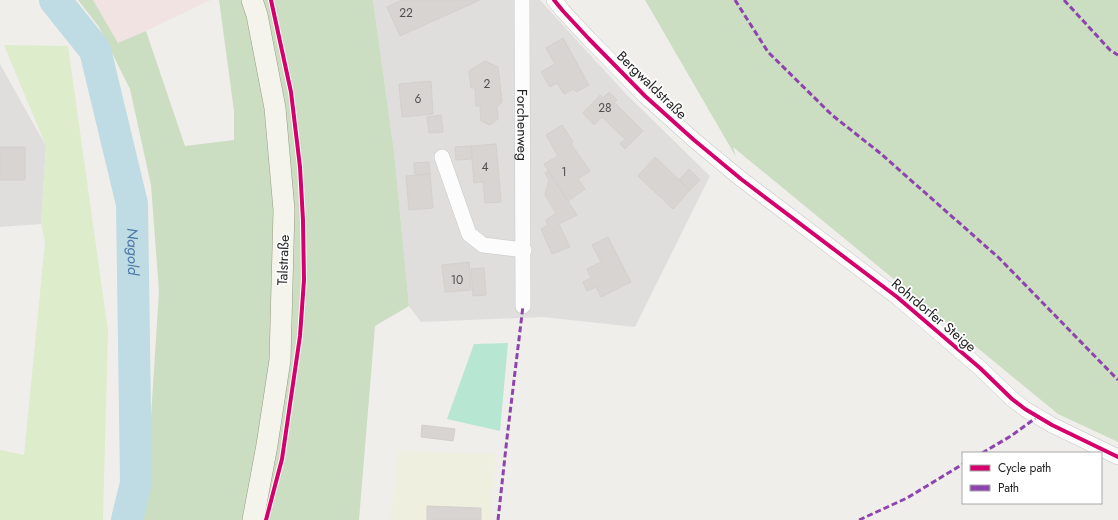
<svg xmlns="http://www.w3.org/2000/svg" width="1118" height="520" font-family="Jost,sans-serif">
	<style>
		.residential { fill: #dfdedc }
		.commercial { fill: #f1e3e1 }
		.farmland { fill: #efefdf }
		.grass { fill: #ddeccb }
		.forest { fill: #cbdec1 }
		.pitch { fill: #b7e6d2 }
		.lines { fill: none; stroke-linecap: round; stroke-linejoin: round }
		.river { stroke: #bfdbe3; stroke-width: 32 }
		.building { fill: #d7d4d2; stroke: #d3d0cc }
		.minor-casing { stroke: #c9c8c7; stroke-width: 16 }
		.secondary-casing { stroke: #999a82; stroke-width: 22 }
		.minor { stroke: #fdfcfc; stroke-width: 15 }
		.secondary { stroke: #f4f4ed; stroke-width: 21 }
		.quiet { stroke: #8e44ad; stroke-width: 3; stroke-dasharray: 6 3; stroke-linecap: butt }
		.cycleway-casing { stroke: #fff; stroke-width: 6 }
		.cycleway { stroke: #d6006c; stroke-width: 4 }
		.labels { text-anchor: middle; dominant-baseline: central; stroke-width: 3.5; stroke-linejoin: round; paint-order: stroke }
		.number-label { font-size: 12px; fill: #4f4e4e }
		.street-label { font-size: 14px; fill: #222; stroke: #fff }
		.water-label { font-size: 15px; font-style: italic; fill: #4a7aab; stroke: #fff }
	</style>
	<rect width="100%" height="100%" fill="#f0eeeb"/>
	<!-- residential -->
	<path class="residential" d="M373,0H540L626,94L710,176L635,327L543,317L421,322L409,306L394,151Z
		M0,64L46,146L41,224L0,227Z"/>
	<!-- commercial -->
	<path class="commercial" d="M93,0H211L118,44Z"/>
	<!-- farmland -->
	<path class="farmland" d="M398,451L496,454L492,496L491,520H390Z"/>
	<!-- grass -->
	<path class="grass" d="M4,45L68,46L108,331L103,520H0V450L24,455L45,242L41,224L46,146Z"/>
	<!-- forest -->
	<path class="forest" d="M78,0H93L118,43L146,31L185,146L234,140V111L219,0H373L394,151L409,306L375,326L359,520H137L149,482L150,432L159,291L151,185L130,89L99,27Z
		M645,0H1118V442L1058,414L733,147L736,157Z"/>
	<!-- pitch -->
	<path class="pitch" d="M508,343L500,431L447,419L474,344Z"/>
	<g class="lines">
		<!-- river -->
		<path class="river" id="s1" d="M55,0L95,50L132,204L136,483L127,520"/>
	</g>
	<!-- building -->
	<path class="building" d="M402,0H480L400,36L387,7Z
		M563,38L589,85L576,92L574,89L564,94L557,83L550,87L541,72L555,64L546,48Z
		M485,61L498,67L502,102L497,106L498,119L490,125L481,121L480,106H476L475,88H471L469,71Z
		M431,81L433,114L402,117L399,84Z
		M609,92L617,100L614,102L643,131L625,149L620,144L625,139L602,117L594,125L583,113L600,95L603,98Z
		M441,115L443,132L429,133L427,117Z
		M562,125L573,142L571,144L590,171L578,179L585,189L568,201L544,164L558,156L546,135Z
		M496,144L501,202L485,203L483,182L474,183L471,146Z
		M471,146L472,159L456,160L455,147Z
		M0,147H25V180H0Z
		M655,157L690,190L673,209L638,176Z
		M429,162L430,174L415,175L414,163Z
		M689,169L700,180L690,190L679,180Z
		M548,171L577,215L559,224L570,247L552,254L541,229L548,225L546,220L556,213L545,195L549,180L545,173Z
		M430,174L433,208L409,210L406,176Z
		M608,237L631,282L601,297L596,287L587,291L583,282L591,278L587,269L601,262L592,245Z
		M469,262L471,290L445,292L442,265Z
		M484,268L486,295L473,296L471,269Z
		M422,425L455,429L453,441L421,437Z
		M427,506L481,508V520H427Z"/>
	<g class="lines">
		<defs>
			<g id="minor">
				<path id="s2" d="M522,0L523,306"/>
				<path d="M554,0L563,11L589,39L645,96L694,140L741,179L897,297L980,368L1012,399L1025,409L1052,425L1118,457"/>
				<path d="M442,157L469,234L483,245L524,250"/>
			</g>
			<path id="secondary" d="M252,0L257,15L275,108L284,210L280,360L267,445L253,520"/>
		</defs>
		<!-- minor casing -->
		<use href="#minor" class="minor-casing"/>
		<!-- secondary casing -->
		<use href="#secondary" class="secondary-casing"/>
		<!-- minor -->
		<use href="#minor" class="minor"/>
		<!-- secondary -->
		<use href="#secondary" class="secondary"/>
		<!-- quiet -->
		<path class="quiet" d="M735,0L768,52L832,115L880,153L999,258L1118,380
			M1064,0L1110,50L1118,55
			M982,453L1011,436L1037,417
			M498,520L507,438L523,306
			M859,520L907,498L963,464"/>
		<defs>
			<path id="cycleway" d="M554,0L563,11L589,39L645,96L694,140L741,179L897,297L980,368L1012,399L1025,409L1052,425L1118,457
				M266,520L282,459L300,336L304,280L303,220L300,167L291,92L271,0"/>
		</defs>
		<!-- cycleway casing -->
		<use href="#cycleway" class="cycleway-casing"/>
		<!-- cycleway -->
		<use href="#cycleway" class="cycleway"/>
	</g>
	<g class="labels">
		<!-- number labels -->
		<g class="number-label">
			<text x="406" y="13">22</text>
			<text x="487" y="84">2</text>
			<text x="418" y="99">6</text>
			<text x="605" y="108">28</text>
			<text x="485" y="167">4</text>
			<text x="564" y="172">1</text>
			<text x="457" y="280">10</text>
		</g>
		<!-- street labels -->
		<g class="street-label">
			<text transform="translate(652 85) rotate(44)">Bergwaldstraße</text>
			<text stroke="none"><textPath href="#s2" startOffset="125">Forchenweg</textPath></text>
			<text transform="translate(283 260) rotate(-88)">Talstraße</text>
			<text transform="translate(934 315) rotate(40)">Rohrdorfer Steige</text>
		</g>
		<!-- water labels -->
		<g class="water-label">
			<text stroke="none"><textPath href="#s1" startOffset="270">Nagold</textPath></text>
		</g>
	</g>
	<!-- legend -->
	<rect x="962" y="452" width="140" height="52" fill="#ffffff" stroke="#a7a7a7"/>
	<rect x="970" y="465" width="20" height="6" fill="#d6006c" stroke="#a7a7a7"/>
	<text x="998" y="472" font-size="12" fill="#222222">Cycle path</text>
	<rect x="970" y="485" width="20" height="6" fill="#8e44ad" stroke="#a7a7a7"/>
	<text x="998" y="492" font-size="12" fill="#222222">Path</text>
</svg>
